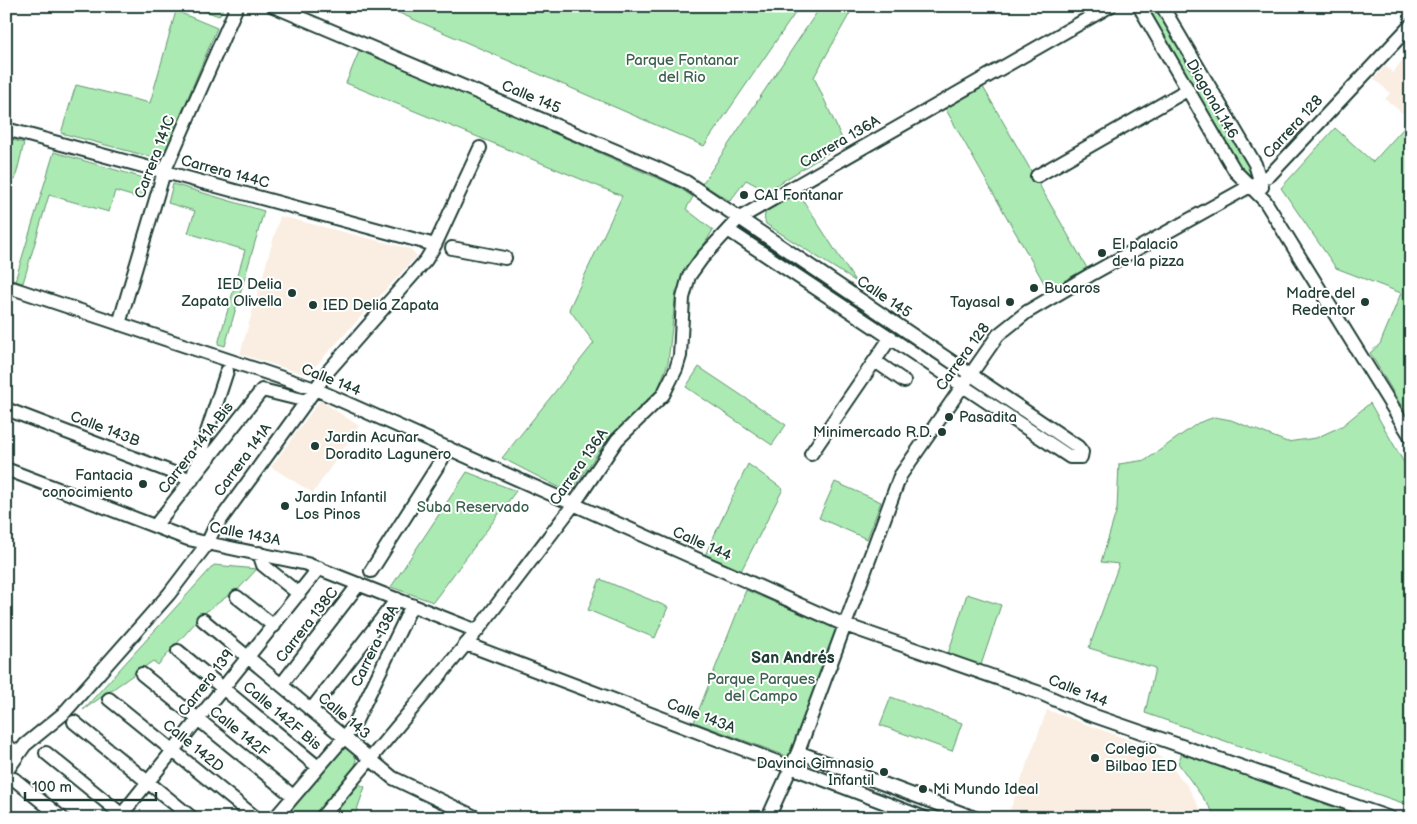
<svg xmlns="http://www.w3.org/2000/svg" width="1417" height="824" font-family="'Balsamiq Sans',sans-serif">
	<style>
		.built { fill: #faeee2 }
		.green { fill: #abeab2; stroke: #659473 }
		.lines { fill: none; stroke-linecap: round; stroke-linejoin: round }
		.minor-casing { stroke: #1f3d34; stroke-width: 16 }
		.minor { stroke: #fff; stroke-width: 12 }
		.poi-dot { fill: #1f3d34; stroke: #fff; stroke-width: 2 }
		.labels { text-anchor: middle; dominant-baseline: central; stroke-width: 4; stroke-linejoin: round; paint-order: stroke }
		.park-label { font-size: 15px; fill: #3b604d; stroke: #fff }
		.street-label { font-size: 15px; fill: #1f3d34; stroke: #fff }
		.poi-label { font-size: 15px; fill: #1f3d34; stroke: #fff; text-anchor: start }
		.neighbourhood-label { font-size: 16px; font-weight: bold; fill: #1f3d34; stroke: #fff }
	</style>
	<rect width="100%" height="100%" fill="#fff"/>
	<filter id="ink" filterUnits="userSpaceOnUse"><feTurbulence type="fractalNoise" baseFrequency=".02" numOctaves="2"/><feDisplacementMap in="SourceGraphic" scale="10" xChannelSelector="R" yChannelSelector="G"/><feConvolveMatrix kernelMatrix="1 2 1 2 8 2 1 2 1" color-interpolation-filters="sRGB"/></filter>
	<g filter="url(#ink)">
		<!-- built -->
		<path class="built" d="M1411,47V120L1385,99L1390,93L1374,79L1385,66L1393,73Z
			M280,216L411,249L417,256L307,375L240,354Z
			M320,400L359,426L313,493L271,467Z
			M1047,710L1149,747L1173,769L1188,787L1202,812L1201,818H1007Z"/>
		<!-- green -->
		<path class="green" d="M191,6H224L219,16Z
			M383,6H800L704,146Z
			M821,6H854L814,77L844,143L767,191L746,180L730,201L702,184Z
			M1143,6H1154L1255,175L1249,180L1233,159Z
			M176,11L217,28L162,160L61,133L76,85L150,103Z
			M360,49L678,187L693,197L686,209L713,230L676,291L668,363L658,389L607,440L570,493L502,458L594,343L569,309L622,196L346,83Z
			M983,87L1087,268L1048,290L945,108Z
			M1411,120V422L1370,353L1380,344L1401,293L1336,268L1281,188L1335,128L1373,162Z
			M6,138L24,143L15,180L6,178Z
			M54,152L147,179L142,199L115,191L109,212L49,195L23,283L15,281Z
			M173,184L264,211L225,346L218,344L245,250L188,233L195,211L168,203Z
			M797,191L855,281L766,224C758,206 784,198 797,191Z
			M699,367L786,425L772,445L686,387Z
			M1370,403L1411,475V806L1145,713L1155,668L1089,648L1119,564L1101,562L1117,509L1119,464L1146,460L1198,423L1215,417L1231,420L1287,442L1316,438L1342,426Z
			M748,464L783,489L741,571L705,555Z
			M467,472L516,491L433,602L391,587Z
			M835,482L881,502L867,539L819,518Z
			M214,565L257,569L233,595H229L203,614L158,665L153,661L83,710Z
			M600,579L668,607L655,638L588,610Z
			M746,590L836,629L789,757L694,722Z
			M967,594L1001,605L981,665L948,654Z
			M891,697L962,723L952,751L880,725Z
			M344,745C354,752 358,755 355,768L315,818H282Z
			M1182,753L1364,818H1212L1213,812L1178,763Z
			M359,784L365,787L354,818H332Z"/>
		<g class="lines">
			<defs>
				<path id="minor" d="M273,6L654,167L686,182L1078,447L1082,452L1081,457H1070L728,230
					M1139,6L1235,171L1265,201L1411,437
					M1162,6L1255,164L1262,187
					M6,129L435,245
					M1037,176L1187,90
					M452,248L505,258
					M6,286L315,389L845,625L1040,693L1083,712L1390,818
					M119,324L164,172L237,6
					M875,361L904,381
					M6,409L192,480
					M811,454L891,337
					M6,469L188,539L307,564L477,631
					M194,472L227,371
					M155,526L262,390L307,401
					M259,553L263,565L299,594
					M371,571L449,448
					M237,597L274,626
					M203,620L393,778L477,818
					M466,644L925,818
					M178,651L318,767
					M142,674L293,796
					M281,685L359,584
					M109,699L256,818
					M311,710L397,599
					M74,722L192,818
					M6,747L20,752
					M798,752L975,818
					M46,753L126,818
					M6,772L25,745L63,714L169,594L207,544L214,529L329,370L426,260L435,245L480,148
					M14,779L62,818
					M119,818L319,568
					M275,818L353,727L412,605
					M321,818L477,631L574,504L617,440L663,395L676,369L680,356L683,298L689,276L702,258L738,219L1110,6
					M768,818L798,752L900,476L998,335L1027,312L1090,275L1270,175L1411,25"/>
			</defs>
			<!-- minor casing -->
			<use href="#minor" class="minor-casing"/>
			<!-- minor -->
			<use href="#minor" class="minor"/>
		</g>
	</g>
	<!-- markers -->
	<g class="poi-dot">
		<circle cx="744" cy="195" r="5"/>
		<circle cx="1102" cy="253" r="5"/>
		<circle cx="1034" cy="288" r="5"/>
		<circle cx="292" cy="293" r="5"/>
		<circle cx="1010" cy="302" r="5"/>
		<circle cx="1365" cy="302" r="5"/>
		<circle cx="313" cy="305" r="5"/>
		<circle cx="949" cy="417" r="5"/>
		<circle cx="942" cy="432" r="5"/>
		<circle cx="315" cy="446" r="5"/>
		<circle cx="143" cy="484" r="5"/>
		<circle cx="285" cy="506" r="5"/>
		<circle cx="1095" cy="758" r="5"/>
		<circle cx="884" cy="772" r="5"/>
		<circle cx="923" cy="789" r="5"/>
	</g>
	<g class="labels">
		<!-- park labels -->
		<g class="park-label">
			<text x="682" y="60">Parque Fontanar<tspan x="682" dy="17">del Rio</tspan></text>
			<text x="473" y="507">Suba Reservado</text>
			<text x="761" y="679">Parque Parques<tspan x="761" dy="17">del Campo</tspan></text>
		</g>
		<!-- street labels -->
		<g class="street-label">
			<text transform="translate(531 97) rotate(23)">Calle 145</text>
			<text transform="translate(1212 99) rotate(60)">Diagonal 146</text>
			<text transform="translate(1293 127) rotate(-47)">Carrera 128</text>
			<text transform="translate(840 142) rotate(-30)">Carrera 136A</text>
			<text transform="translate(155 157) rotate(-69)">Carrera 141C</text>
			<text transform="translate(225 172) rotate(15)">Carrera 144C</text>
			<text transform="translate(884 297) rotate(34)">Calle 145</text>
			<text transform="translate(963 357) rotate(-54)">Carrera 128</text>
			<text transform="translate(331 380) rotate(22)">Calle 144</text>
			<text transform="translate(105 429) rotate(21)">Calle 143B</text>
			<text transform="translate(196 448) rotate(-52)">Carrera 141A Bis</text>
			<text transform="translate(243 460) rotate(-54)">Carrera 141A</text>
			<text transform="translate(579 467) rotate(-55)">Carrera 136A</text>
			<text transform="translate(245 534) rotate(11)">Calle 143A</text>
			<text transform="translate(702 544) rotate(24)">Calle 144</text>
			<text transform="translate(307 625) rotate(-52)">Carrera 138C</text>
			<text transform="translate(375 646) rotate(-64)">Carrera 138A</text>
			<text transform="translate(206 683) rotate(-52)">Carrera 139</text>
			<text transform="translate(1078 691) rotate(22)">Calle 144</text>
			<text transform="translate(282 716) rotate(40)">Calle 142F Bis</text>
			<text transform="translate(344 716) rotate(40)">Calle 143</text>
			<text transform="translate(701 716) rotate(21)">Calle 143A</text>
			<text transform="translate(239 732) rotate(39)">Calle 142F</text>
			<text transform="translate(193 746) rotate(39)">Calle 142D</text>
		</g>
		<!-- poi labels -->
		<g class="poi-label">
			<text x="754" y="195">CAI Fontanar</text>
			<text x="1112" y="244">El palacio<tspan x="1112" dy="17">de la pizza</tspan></text>
			<text x="282" y="284" text-anchor="end">IED Delia<tspan x="282" dy="17">Zapata Olivella</tspan></text>
			<text x="1044" y="288">Bucaros</text>
			<text x="1355" y="293" text-anchor="end">Madre del<tspan x="1355" dy="17">Redentor</tspan></text>
			<text x="1000" y="302" text-anchor="end">Tayasal</text>
			<text x="323" y="305">IED Delia Zapata</text>
			<text x="959" y="417">Pasadita</text>
			<text x="932" y="432" text-anchor="end">Minimercado R.D.</text>
			<text x="325" y="437">Jardin Acunar<tspan x="325" dy="17">Doradito Lagunero</tspan></text>
			<text x="133" y="475" text-anchor="end">Fantacia<tspan x="133" dy="17">conocimiento</tspan></text>
			<text x="295" y="497">Jardin Infantil<tspan x="295" dy="17">Los Pinos</tspan></text>
			<text x="1105" y="749">Colegio<tspan x="1105" dy="17">Bilbao IED</tspan></text>
			<text x="874" y="763" text-anchor="end">Davinci Gimnasio<tspan x="874" dy="17">Infantil</tspan></text>
			<text x="933" y="789">Mi Mundo Ideal</text>
		</g>
		<!-- neighbourhood labels -->
		<g class="neighbourhood-label">
			<text x="793" y="658">San Andrés</text>
		</g>
	</g>
	<!-- margin -->
	<rect width="1417" height="824" fill="none" stroke="#fff" stroke-width="25"/>
	<rect x="12" y="12" width="1392" height="799" fill="none" stroke="#1f3d34" stroke-width="2" filter="url(#ink)"/>
	<!-- scale -->
	<path d="M25 792v8h131v-8" fill="none" stroke="#1f3d34" stroke-width="2.5"/>
	<text x="32" y="792" font-size="15" fill="#1f3d34" stroke="#ffffff" stroke-width="4" paint-order="stroke">100 m</text>
</svg>
